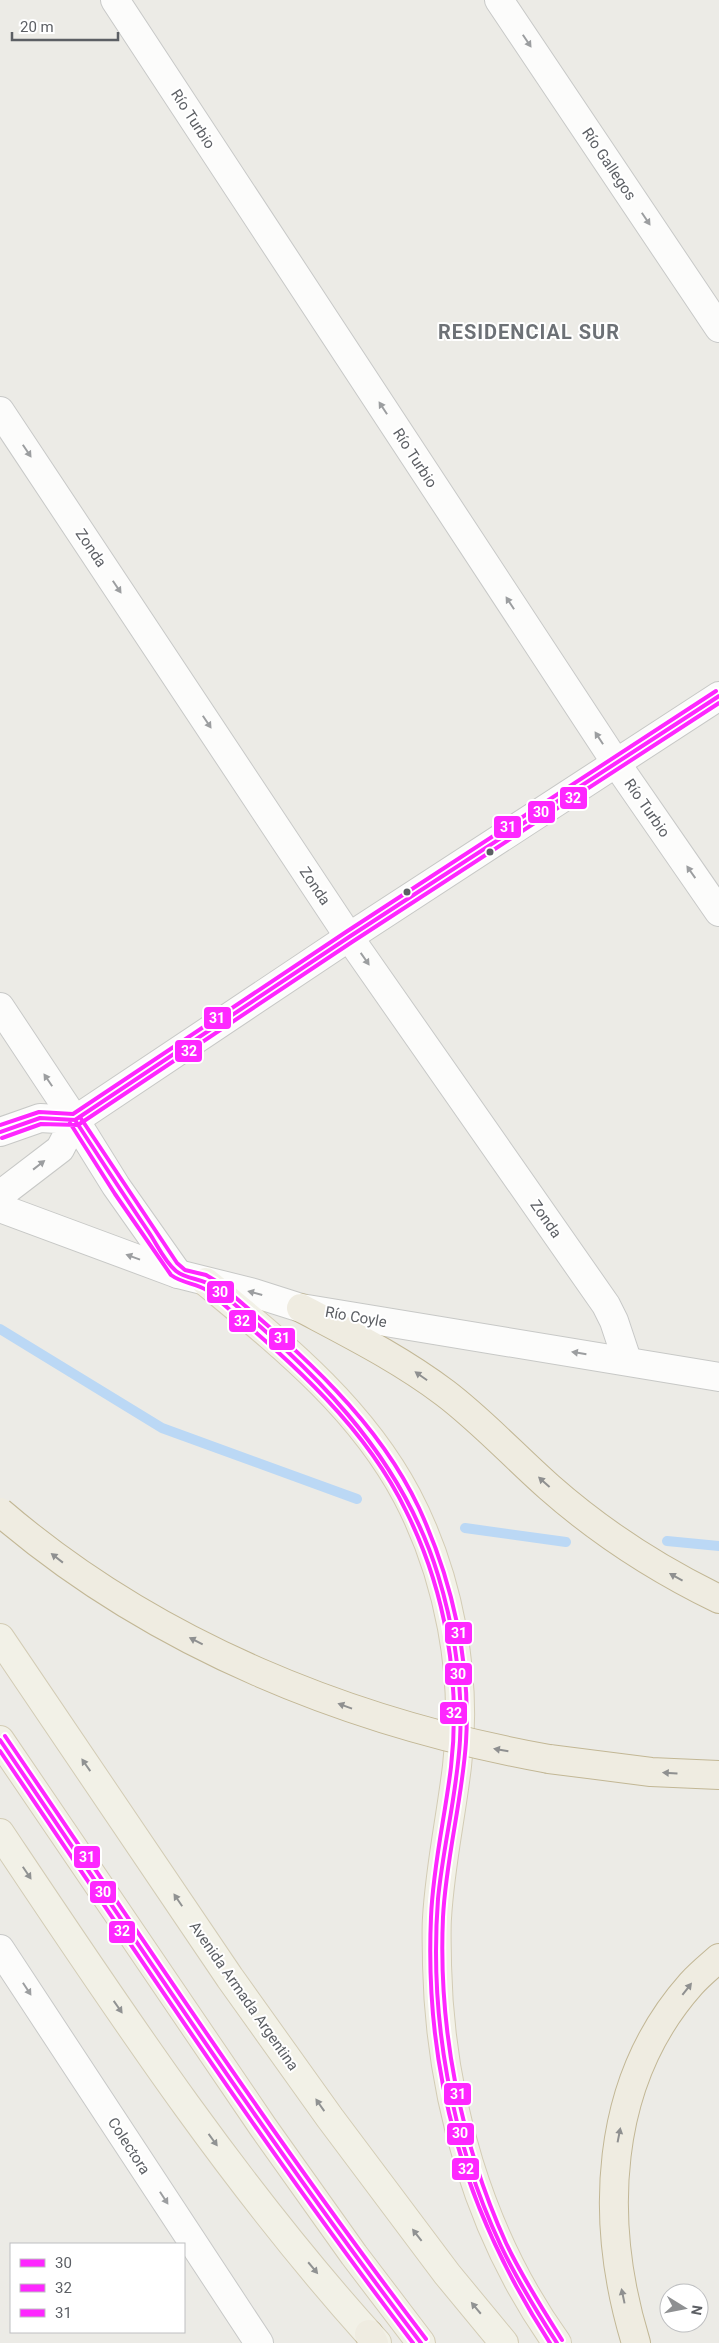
<svg xmlns="http://www.w3.org/2000/svg" width="719" height="2343" font-family="Roboto,sans-serif">
	<style>
		.lines { fill: none; stroke-linecap: round; stroke-linejoin: round }
		.stream { stroke: #bbd8f5; stroke-width: 10 }
		.street-casing { stroke: #c8c9c8; stroke-width: 30 }
		.secondary-casing { stroke: #c7c8c6; stroke-width: 30 }
		.primary-casing { stroke: #d3ccb5; stroke-width: 30 }
		.highway-casing { stroke: #c2b795; stroke-width: 30 }
		.street { stroke: #fcfcfb; stroke-width: 28 }
		.secondary { stroke: #fcfcfb; stroke-width: 28 }
		.primary { stroke: #f2f1e7; stroke-width: 28 }
		.highway { stroke: #efece1; stroke-width: 28 }
		.highway-bridge-casing { stroke: #c2b795; stroke-width: 30; stroke-linecap: butt }
		.highway-bridge { stroke: #efece1; stroke-width: 28 }
		.bus-1-casing { stroke: #fff; stroke-width: 8 }
		.bus-2-casing { stroke: #fff; stroke-width: 8 }
		.bus-3-casing { stroke: #fff; stroke-width: 8 }
		.bus-1 { stroke: #fe27ff; stroke-width: 4 }
		.bus-2 { stroke: #fe27ff; stroke-width: 4 }
		.bus-3 { stroke: #fe27ff; stroke-width: 4 }
		.oneway { fill: #9c9ea0 }
		.oneway2 { fill: #8f9090 }
		.oneway3 { fill: #909292 }
		.bus-dot { fill: #5c5f64; stroke: #fff; stroke-width: 2 }
		.labels { text-anchor: middle; dominant-baseline: central; stroke-width: 4; stroke-linejoin: round; paint-order: stroke }
		.street-label { font-size: 15px; fill: #5c5f64; stroke: #fff }
		.district-label { font-size: 20px; font-weight: bold; letter-spacing: 1px; fill: #6d7176; stroke: #fff }
		.line-badge { stroke: #fff; stroke-width: 2 }
		.badge-label { font-size: 14px; text-anchor: middle; font-weight: bold; fill: #fff }
	</style>
	<rect width="100%" height="100%" fill="#ecebe6"/>
	<g class="lines">
		<!-- stream -->
		<path class="stream" d="M0,1329L162,1428L357,1499
			M465,1528L566,1542
			M667,1541L719,1546"/>
		<defs>
			<path id="street" d="M115,0L616,763L719,912
				M499,0L719,328
				M0,411L349,937L606,1305L614,1321L627,1360
				M0,1007L75,1120L116,1186L178,1274
				M0,1949L259,2343"/>
			<path id="secondary" d="M0,1132L40,1118L75,1120
				M0,1195L60,1149L75,1120L349,937L719,696
				M0,1208L178,1274L254,1293L301,1308L719,1377"/>
			<path id="primary" d="M206,1282C282,1345 360,1407 407,1496C449,1576 468,1676 457,1766C451,1817 440,1866 437,1918C436,1933 437,1950 437,1965C440,2098 479,2234 557,2343
				M0,1638L230,1978L330,2118L447,2274L504,2343
				M0,1740L263,2127L354,2255L421,2343
				M0,1833C117,2008 235,2187 377,2343"/>
			<path id="highway" d="M301,1308C350,1334 400,1359 445,1393C482,1421 514,1456 549,1487C600,1532 657,1569 719,1599
				M549,1759L651,1772L719,1775
				M369,2334L374,2343
				M636,2343C599,2222 603,2083 691,1984C700,1974 710,1966 719,1958"/>
		</defs>
		<!-- street casing -->
		<use href="#street" class="street-casing"/>
		<!-- secondary casing -->
		<use href="#secondary" class="secondary-casing"/>
		<!-- primary casing -->
		<use href="#primary" class="primary-casing"/>
		<!-- highway casing -->
		<use href="#highway" class="highway-casing"/>
		<!-- street -->
		<use href="#street" class="street"/>
		<!-- secondary -->
		<use href="#secondary" class="secondary"/>
		<!-- primary -->
		<use href="#primary" class="primary"/>
		<!-- highway -->
		<use href="#highway" class="highway"/>
		<defs>
			<path id="highway-bridge" d="M0,1512C155,1645 350,1723 549,1759"/>
		</defs>
		<!-- highway-bridge casing -->
		<use href="#highway-bridge" class="highway-bridge-casing"/>
		<!-- highway-bridge -->
		<use href="#highway-bridge" class="highway-bridge"/>
		<defs>
			<path id="bus-1" d="M75,1120C99,1157 123,1194 148,1231C157,1244 164,1261 176,1271C187,1280 203,1278 214,1287C311,1368 400,1451 438,1575C454,1628 463,1684 460,1740C457,1794 443,1846 438,1899C429,2017 451,2140 501,2246C517,2280 537,2312 557,2343
				M0,1132L40,1118L75,1120L349,937L719,696
				M0,1740C138,1943 272,2148 421,2343"/>
			<path id="bus-2" d="M70,1123L115,1194L171,1275C183,1284 197,1283 208,1291C283,1356 362,1420 406,1511C445,1589 461,1680 451,1767C445,1817 433,1866 431,1917C424,2074 465,2212 550,2343
				M2,1138L41,1124L78,1125L352,942L719,703
				M0,1751C135,1950 267,2152 413,2343"/>
			<path id="bus-3" d="M80,1117L177,1263L185,1270L206,1275L216,1281C293,1347 375,1414 419,1508C452,1580 471,1662 466,1742C462,1801 446,1858 443,1917C438,2028 460,2141 506,2243C522,2277 542,2308 562,2340
				M0,1125L39,1112L73,1114L346,932L716,691
				M5,1736C143,1939 277,2144 426,2339"/>
		</defs>
		<!-- bus-1 casing -->
		<use href="#bus-1" class="bus-1-casing"/>
		<!-- bus-2 casing -->
		<use href="#bus-2" class="bus-2-casing"/>
		<!-- bus-3 casing -->
		<use href="#bus-3" class="bus-3-casing"/>
		<!-- bus-1 -->
		<use href="#bus-1" class="bus-1"/>
		<!-- bus-2 -->
		<use href="#bus-2" class="bus-2"/>
		<!-- bus-3 -->
		<use href="#bus-3" class="bus-3"/>
	</g>
	<!-- one-way arrows -->
	<defs><path id="oneway-solid" d="M-6-.8H1V-3.2L6.5 0L1 3.2V.8H-6Z" transform="scale(1.25)"/></defs>
	<g class="oneway">
		<use href="#oneway-solid" transform="translate(527 41) rotate(56)"/>
		<use href="#oneway-solid" transform="translate(646 219) rotate(56)"/>
		<use href="#oneway-solid" transform="translate(383 408) rotate(-123)"/>
		<use href="#oneway-solid" transform="translate(27 451) rotate(56)"/>
		<use href="#oneway-solid" transform="translate(117 587) rotate(56)"/>
		<use href="#oneway-solid" transform="translate(510 603) rotate(-123)"/>
		<use href="#oneway-solid" transform="translate(207 722) rotate(56)"/>
		<use href="#oneway-solid" transform="translate(599 738) rotate(-123)"/>
		<use href="#oneway-solid" transform="translate(691 872) rotate(-125)"/>
		<use href="#oneway-solid" transform="translate(365 959) rotate(55)"/>
		<use href="#oneway-solid" transform="translate(48 1080) rotate(-124)"/>
		<use href="#oneway-solid" transform="translate(39 1165) rotate(-38)"/>
		<use href="#oneway-solid" transform="translate(133 1257) rotate(-160)"/>
		<use href="#oneway-solid" transform="translate(255 1293) rotate(-165)"/>
		<use href="#oneway-solid" transform="translate(579 1353) rotate(-171)"/>
		<use href="#oneway-solid" transform="translate(27 1989) rotate(57)"/>
		<use href="#oneway-solid" transform="translate(164 2198) rotate(57)"/>
	</g>
	<g class="oneway2">
		<use href="#oneway-solid" transform="translate(421 1376) rotate(-145)"/>
		<use href="#oneway-solid" transform="translate(544 1482) rotate(-138)"/>
		<use href="#oneway-solid" transform="translate(57 1558) rotate(-142)"/>
		<use href="#oneway-solid" transform="translate(676 1577) rotate(-151)"/>
		<use href="#oneway-solid" transform="translate(196 1641) rotate(-153)"/>
		<use href="#oneway-solid" transform="translate(345 1706) rotate(-160)"/>
		<use href="#oneway-solid" transform="translate(501 1750) rotate(-170)"/>
		<use href="#oneway-solid" transform="translate(670 1773) rotate(-177)"/>
		<use href="#oneway-solid" transform="translate(687 1989) rotate(-52)"/>
		<use href="#oneway-solid" transform="translate(619 2135) rotate(-79)"/>
		<use href="#oneway-solid" transform="translate(623 2296) rotate(-102)"/>
	</g>
	<g class="oneway3">
		<use href="#oneway-solid" transform="translate(86 1765) rotate(-125)"/>
		<use href="#oneway-solid" transform="translate(27 1873) rotate(56)"/>
		<use href="#oneway-solid" transform="translate(178 1900) rotate(-124)"/>
		<use href="#oneway-solid" transform="translate(118 2007) rotate(55)"/>
		<use href="#oneway-solid" transform="translate(320 2105) rotate(-125)"/>
		<use href="#oneway-solid" transform="translate(213 2140) rotate(54)"/>
		<use href="#oneway-solid" transform="translate(417 2235) rotate(-128)"/>
		<use href="#oneway-solid" transform="translate(313 2268) rotate(50)"/>
		<use href="#oneway-solid" transform="translate(476 2308) rotate(-130)"/>
	</g>
	<!-- markers -->
	<g class="bus-dot">
		<circle cx="490" cy="852" r="4.5"/>
		<circle cx="407" cy="892" r="4.5"/>
	</g>
	<g class="labels">
		<!-- street labels -->
		<g class="street-label">
			<text transform="translate(193 119) rotate(57)">Río Turbio</text>
			<text transform="translate(609 164) rotate(56)">Río Gallegos</text>
			<text transform="translate(415 458) rotate(57)">Río Turbio</text>
			<text transform="translate(91 548) rotate(56)">Zonda</text>
			<text transform="translate(647 808) rotate(55)">Río Turbio</text>
			<text transform="translate(315 886) rotate(56)">Zonda</text>
			<text transform="translate(546 1219) rotate(55)">Zonda</text>
			<text transform="translate(356 1317) rotate(10)">Río Coyle</text>
			<text transform="translate(244 1996) rotate(55)">Avenida Armada Argentina</text>
			<text transform="translate(129 2146) rotate(57)">Colectora</text>
		</g>
		<!-- district labels -->
		<g class="district-label">
			<text x="529" y="332">RESIDENCIAL SUR</text>
		</g>
	</g>
	<g class="line-badge">
		<rect x="559" y="786" width="29" height="24" rx="5" fill="#fe27ff"/>
		<rect x="527" y="800" width="29" height="24" rx="5" fill="#fe27ff"/>
		<rect x="493" y="815" width="29" height="24" rx="5" fill="#fe27ff"/>
		<rect x="203" y="1006" width="29" height="24" rx="5" fill="#fe27ff"/>
		<rect x="174" y="1039" width="29" height="24" rx="5" fill="#fe27ff"/>
		<rect x="206" y="1280" width="29" height="24" rx="5" fill="#fe27ff"/>
		<rect x="228" y="1309" width="29" height="24" rx="5" fill="#fe27ff"/>
		<rect x="268" y="1327" width="28" height="24" rx="5" fill="#fe27ff"/>
		<rect x="444" y="1621" width="29" height="24" rx="5" fill="#fe27ff"/>
		<rect x="444" y="1662" width="29" height="24" rx="5" fill="#fe27ff"/>
		<rect x="439" y="1701" width="29" height="24" rx="5" fill="#fe27ff"/>
		<rect x="73" y="1845" width="28" height="24" rx="5" fill="#fe27ff"/>
		<rect x="89" y="1880" width="28" height="24" rx="5" fill="#fe27ff"/>
		<rect x="108" y="1920" width="28" height="24" rx="5" fill="#fe27ff"/>
		<rect x="443" y="2082" width="29" height="24" rx="5" fill="#fe27ff"/>
		<rect x="446" y="2122" width="29" height="24" rx="5" fill="#fe27ff"/>
		<rect x="451" y="2157" width="29" height="24" rx="5" fill="#fe27ff"/>
	</g>
	<g class="badge-label">
		<text x="573" y="803">32</text>
		<text x="541" y="817">30</text>
		<text x="508" y="832">31</text>
		<text x="217" y="1023">31</text>
		<text x="189" y="1056">32</text>
		<text x="220" y="1297">30</text>
		<text x="242" y="1326">32</text>
		<text x="282" y="1343">31</text>
		<text x="459" y="1638">31</text>
		<text x="458" y="1679">30</text>
		<text x="454" y="1718">32</text>
		<text x="87" y="1862">31</text>
		<text x="103" y="1897">30</text>
		<text x="122" y="1936">32</text>
		<text x="458" y="2099">31</text>
		<text x="460" y="2138">30</text>
		<text x="466" y="2174">32</text>
	</g>
	<!-- legend -->
	<rect x="10" y="2243" width="175" height="90" fill="#ffffff" stroke="#bebfc1"/>
	<rect x="20" y="2259" width="25" height="8" fill="#fe27ff" stroke="#bebfc1"/>
	<text x="55" y="2268" font-size="15" fill="#5c5f64">30</text>
	<rect x="20" y="2284" width="25" height="8" fill="#fe27ff" stroke="#bebfc1"/>
	<text x="55" y="2293" font-size="15" fill="#5c5f64">32</text>
	<rect x="20" y="2309" width="25" height="8" fill="#fe27ff" stroke="#bebfc1"/>
	<text x="55" y="2318" font-size="15" fill="#5c5f64">31</text>
	<!-- north arrow -->
	<g transform="translate(684 2308) rotate(100)"><circle r="24" fill="#ffffff" stroke="#bebfc1"/>
	<path d="M0-4L9 19L0 12L-9 19Z" fill="#8e9092"/>
	<text y="-8" font-size="14" font-weight="bold" text-anchor="middle" fill="#5c5f64">N</text>
	</g>
	<!-- scale -->
	<path d="M12 32v8h106v-8" fill="none" stroke="#5c5f64" stroke-width="2.5"/>
	<text x="20" y="32" font-size="15" fill="#5c5f64" stroke="#ffffff" stroke-width="4" paint-order="stroke">20 m</text>
</svg>
